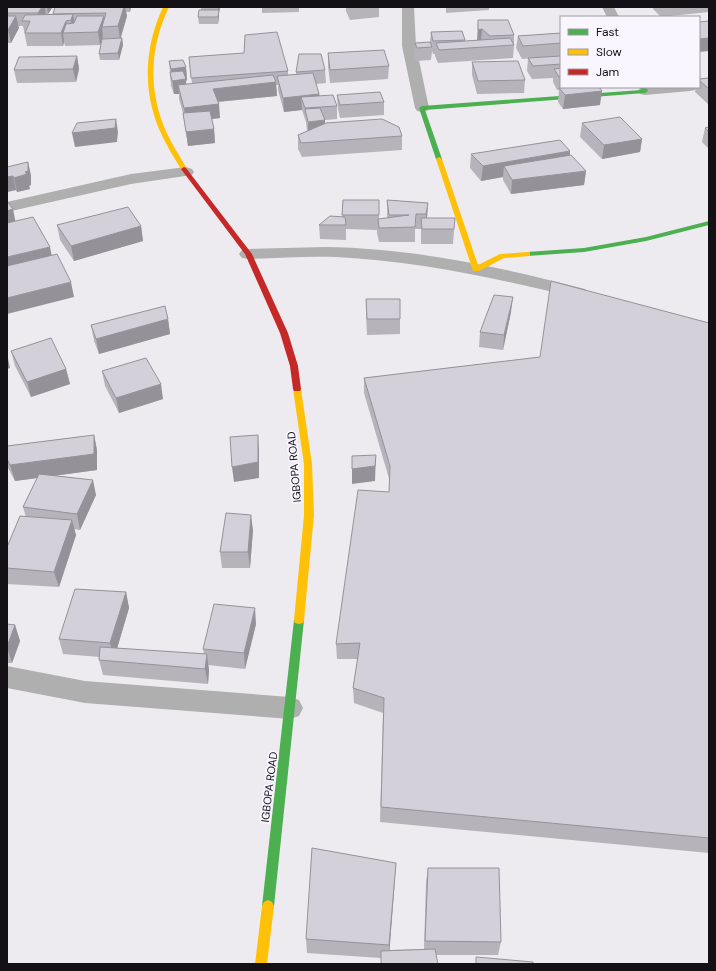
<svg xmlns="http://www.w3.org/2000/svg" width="716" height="971" font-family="'DM Sans',sans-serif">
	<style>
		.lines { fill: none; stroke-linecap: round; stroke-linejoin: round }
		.street { fill: #b0afaf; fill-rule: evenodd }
		.fast { fill: #4caf50; fill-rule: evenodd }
		.slow { fill: #ffc107; fill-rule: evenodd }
		.jam { fill: #c62828; fill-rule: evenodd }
		.wall { fill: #b6b3bb }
		.shaded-wall { fill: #949298 }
		.building { fill: #d4d0d9; stroke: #949298 }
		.labels { text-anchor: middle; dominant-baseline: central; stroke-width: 3.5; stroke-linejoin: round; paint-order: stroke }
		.street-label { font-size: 11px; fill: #131115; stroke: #f9f6ff }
	</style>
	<rect width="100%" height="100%" fill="#edebf0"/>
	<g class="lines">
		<!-- street -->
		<path class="street" d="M402,7H414L416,46L429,108L427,111L422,112L417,111L415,108L402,46Z
			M602,7H614L619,17H607Z
			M644,87H697L695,90L690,91L645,95L640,94L638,91L640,88Z
			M186,167L192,169L194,172L192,175L131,184L7,212V202L131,174Z
			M325,247C413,248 500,267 585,289L588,293L585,297L579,298C499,279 419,261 336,257C307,256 277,258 248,259L242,258L239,254L242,250L248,249Z
			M7,666L85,681L290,697L299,700L303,708L299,716L290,719L85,703L7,688Z"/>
		<!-- fast -->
		<path class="fast" d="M640,87H646L648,91L645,93L425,110L442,159L439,161L436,159L419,108L422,106L641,90Z
			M709,221V225L646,241L584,252L527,256L523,254L527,252L584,248L646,237Z
			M299,616L303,617L304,620L274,906L272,910L268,912L264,910L262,906L294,620L295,617Z"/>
		<!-- slow -->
		<path class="slow" d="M163,7H169C150,47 148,88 165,129C171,143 180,156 187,169L184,171L181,169C173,156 165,143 159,129C142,88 145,46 163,7Z
			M439,157L442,159L478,265L500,254L527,252H530V256L504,258L479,271H473L436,159Z
			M297,386L301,389L312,464L314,515L304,620L303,623L299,624L295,623L294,620L304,515V464L293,389Z
			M268,900L272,902L274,906L267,964H255L262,906L264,902Z"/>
		<!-- jam -->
		<path class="jam" d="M184,167L186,168L252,254L288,333L298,366L301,389L300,391H294L293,389L290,366L280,333L245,254L181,169Z"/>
	</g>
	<!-- wall -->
	<path class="wall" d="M7,7L52,8L48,14H53L55,7H131L130,12H126L127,16L121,38H122L123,45L119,60H100L99,54L102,40L100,45L65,46L64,42L63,46H27L23,26H18L19,28L11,43H7Z
		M201,7H218V8H220L219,12V16L218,24H199L198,17L201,10Z
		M262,7H299V12L262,13Z
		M346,7H379V17L350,20L346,11Z
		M446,7H489V10L446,13Z
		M653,7H709V12L661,17L653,9Z
		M478,20L514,35V45L513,58L438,63L435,56V54H433L432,51L431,60L416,61L414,56L415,43H430L431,32L465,40V41L477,40Z
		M561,33V87H599L600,105L563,109L558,102L559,90H557L553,82V78L532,79L527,71L528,58H533L522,59L516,48L518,36Z
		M328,53L389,66L388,79L330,83L328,66Z
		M77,56L79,69L76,82L17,83L14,70Z
		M189,57L288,71V75L296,74V72L325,70L326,83L316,84L320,96L337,106V119L325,120V123L402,136V150L302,157L298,149V135L307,131L306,122L302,110L284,112L278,90V85H276L277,96L218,102L220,118L212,119L214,129L215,143L188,146L185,126L183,113L179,99V94H174L171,86L169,61L186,67L187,80L186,81V84H192Z
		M472,62L525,80L524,93L477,94L472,75Z
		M709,78V105L695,92L696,87H699V79Z
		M337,95L384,102V115L340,118L338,109Z
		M582,123L642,139L640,152L602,159L580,137Z
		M709,127V149L702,142L705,128Z
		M570,151V155L586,171L584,185L511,194L503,180V177L481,181L470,168L471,154Z
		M28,162L31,176V185L29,186L30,189L17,192L16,190L7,192V167Z
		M343,200H379V219L387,218V200L428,203L427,218H455L453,244H421V229H415V242H379L377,233V230L346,229V240L320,239L319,225L342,217Z
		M57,225L141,226L143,241L74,261L60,240Z
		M366,299L400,319V334L367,335L366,314Z
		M511,312L503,350L479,347L480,332Z
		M168,319L170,334L99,354L94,341L91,325Z
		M709,323V853L380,822L383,713L354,703L353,688L358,659H337L336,644L389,492L390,482L364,393V378L540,357Z
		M11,351L66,369L70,384L31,397L15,366Z
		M102,371L163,399L119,413L105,386Z
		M94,435L97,450V470L53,476L96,495L80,530L74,529L76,535L59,587L7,584V547L26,517L23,507L37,478L15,481L7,466V446Z
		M253,530L250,568H222L220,552Z
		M126,592L129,608L117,648L204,654L203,649L256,624L245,669L208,665L209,670L208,684L103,675L99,660L100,657L63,654L59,639Z
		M7,624L15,625L20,641L12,663H7Z
		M396,863L389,950L424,949L426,882L428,868L501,942L498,955H436L381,958L307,953L306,939Z"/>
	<!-- shaded-wall -->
	<path class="shaded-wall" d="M42,7H45L46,16L41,26L38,13Z
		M48,7H52V8L48,14L47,8Z
		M124,7H125L127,16L120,39L118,26Z
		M129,7H131L130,12Z
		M218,7H220V8L219,12V16L218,24Z
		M73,14L75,27L73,33L71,20Z
		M16,16L19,28L11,43L8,30Z
		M104,16L106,27H102L103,36L100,45L98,32Z
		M66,21L68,33H63L64,42L63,46L61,33Z
		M482,29L481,42L477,43L478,30Z
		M122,38L123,45L119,60L118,53Z
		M709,38V51L699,52V39Z
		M77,56L79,69L76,82L73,69Z
		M186,67L187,80L186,81L187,93L178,85L179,94H174L171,69Z
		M276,82L277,96L215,102L213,89Z
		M602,91L600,105L563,109L565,95Z
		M319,94L320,107L301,97L302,110L284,112L283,98Z
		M219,104L220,118L186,122L184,108Z
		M116,119L118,132L117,142L75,147L72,133Z
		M325,120V134L308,136V122Z
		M214,129L215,143L188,146L186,132Z
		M642,139L640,152L602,159L604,145Z
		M570,151L568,165L504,166L503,177L481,181L483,166Z
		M28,162L31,176V185L29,186L30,189L17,192L14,178L25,172Z
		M586,171L584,185L511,194L512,180Z
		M13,176L16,190L7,192V177Z
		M428,203L427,217L425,229L426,214Z
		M13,209L16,224L7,226V211Z
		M141,226L143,241L74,261L71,246Z
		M50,247L53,262L7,273V257Z
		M71,282L74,297L7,314V298Z
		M513,297L511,312L503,350L504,335Z
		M168,319L170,334L99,354L96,339Z
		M7,354L10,368L7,369Z
		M66,369L70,384L31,397L27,382Z
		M161,384L163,399L119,413L116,398Z
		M94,435L97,450V470L15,481L10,465Z
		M258,435L259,451V478L234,482L232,467Z
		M376,455L375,481L352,484V469Z
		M93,480L96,495L80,530L77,514Z
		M251,515L253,530L250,568L248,552Z
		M72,520L76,535L59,587L54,572Z
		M126,592L129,608L114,659L110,643Z
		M255,608L256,624L245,669L244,653Z
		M15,625L20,641L12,663L7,647Z
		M207,654L209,670L208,684L205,669Z
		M396,863L395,878L389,958V945Z"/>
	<!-- building -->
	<path class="building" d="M7,7H42L38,13H7Z
		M55,7H124L118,26L102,27L106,13L53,14Z
		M199,10H219L218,17H198Z
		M73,14L71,20L66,21L61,33H25L30,21H22L25,15Z
		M7,16H16L8,30H7Z
		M77,16H104L98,32L63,33L66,24L74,23Z
		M478,20H508L514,35L490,36L482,29L478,30Z
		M709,21V38L699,39V22Z
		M462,31L465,40L433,41L431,32Z
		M277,32L288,71L191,78L189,57L244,53L245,35Z
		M561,33V43L523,46L518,36Z
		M122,38L118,53L99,54L102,39Z
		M510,38L514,45L439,50L436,43Z
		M430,42L432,47L417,48L415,43Z
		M384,50L389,66L330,70L328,53Z
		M299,54H321L325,70L296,72Z
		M77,56L73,69L14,70L19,57Z
		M561,56V64L533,66L528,58Z
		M183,60L186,67L171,69L169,61Z
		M518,61L525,80L478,81L472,62Z
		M561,68V77H559L554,69Z
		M183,71L186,79L172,81L170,72Z
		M313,73L319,94L283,98L277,76Z
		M273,75L276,82L213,89L219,104L184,108L178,85Z
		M709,78V89L699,80V79Z
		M572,87H599L602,91L565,95L559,88Z
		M380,92L384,102L340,105L337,95Z
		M333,95L337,106L305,108L301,97Z
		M320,108L325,120L308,122L305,109Z
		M210,111L214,129L186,132L183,113Z
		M620,117L642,139L604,145L582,123Z
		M116,119L115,128L72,133L77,123Z
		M382,119L399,127L402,136L301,143L298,135L326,123Z
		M709,127V132L705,128Z
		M560,140L570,151L483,166L471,154Z
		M571,155L586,171L512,180L504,166Z
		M28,162V171L25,172L27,174L14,178L13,176L7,177V167Z
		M343,200H379V215H342Z
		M387,200L428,203L426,214H416L415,227L379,228L378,219L409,215H389Z
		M7,201L13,209L7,211Z
		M128,207L141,226L71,246L57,225Z
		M330,216L345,217L346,225H319Z
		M33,217L50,247L7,257V223Z
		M421,218H455L454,229H422Z
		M57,254L71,282L7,298V266Z
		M551,281L709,323V838L381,807L384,698L353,688L360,643L336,644L358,490L389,492L390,466L364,378L540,357Z
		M494,295L513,297L504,335L480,332Z
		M366,299H400V319H367Z
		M165,306L168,319L96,339L91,325Z
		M51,338L66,369L27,382L11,351Z
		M146,358L161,384L116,398L102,371Z
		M94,435V454L10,465L7,459V446Z
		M258,435V462L232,467L230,437Z
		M376,455L375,466L352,469V456Z
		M39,474L93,480L77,514L23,507Z
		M226,513L251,515L248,552H220Z
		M20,516L72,520L54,572L7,568V547Z
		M75,589L126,592L110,643L59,639Z
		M214,604L255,608L244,653L203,649Z
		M7,624L15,625L7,647Z
		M100,647L207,654L205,669L99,660Z
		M312,848L396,863L389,945L306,939Z
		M428,868H499L501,942L425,941Z
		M435,949L438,964H381V951Z
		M476,957L533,962V964H476Z"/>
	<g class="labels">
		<!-- street labels -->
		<g class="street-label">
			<text transform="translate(294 467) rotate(-95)">IGBOPA ROAD</text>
			<text transform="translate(269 787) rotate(-83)">IGBOPA ROAD</text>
		</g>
	</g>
	<!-- border -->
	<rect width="716" height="971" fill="none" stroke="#131115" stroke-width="16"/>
	<!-- legend -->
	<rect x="560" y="16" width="140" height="72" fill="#f9f6ff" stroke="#9d9aa1"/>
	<rect x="568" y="29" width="20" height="6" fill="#4caf50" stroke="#9d9aa1"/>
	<text x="596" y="36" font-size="12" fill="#131115">Fast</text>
	<rect x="568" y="49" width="20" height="6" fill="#ffc107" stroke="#9d9aa1"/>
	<text x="596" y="56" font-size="12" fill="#131115">Slow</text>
	<rect x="568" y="69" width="20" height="6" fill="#c62828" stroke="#9d9aa1"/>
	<text x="596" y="76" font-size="12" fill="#131115">Jam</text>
</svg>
